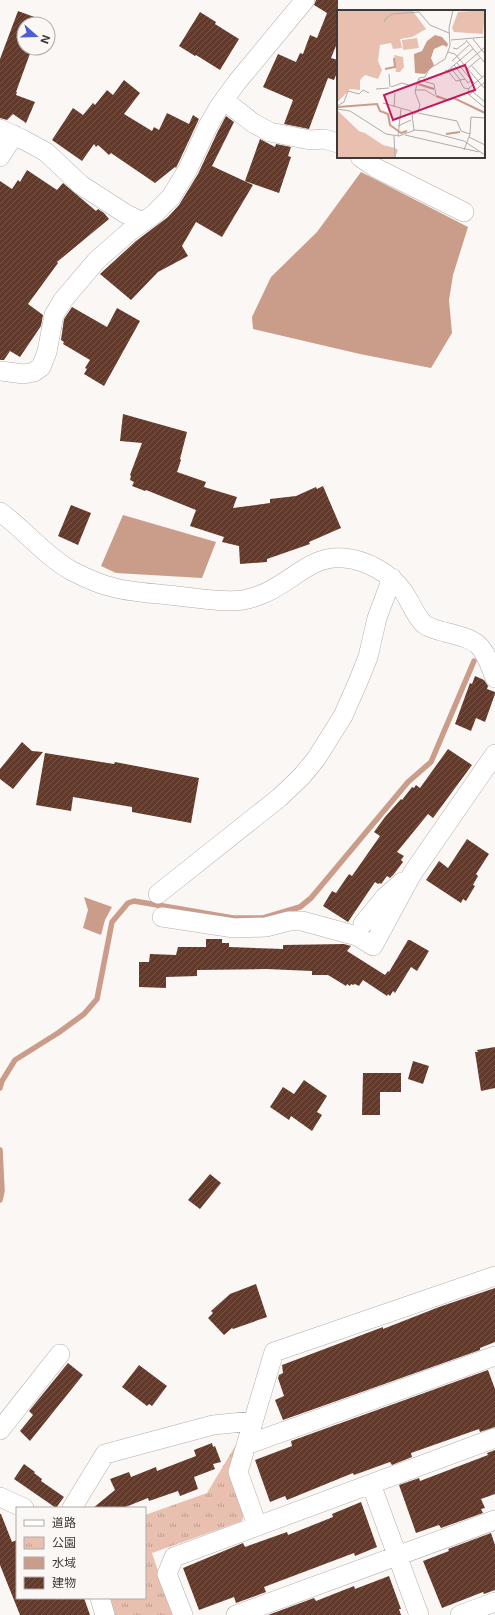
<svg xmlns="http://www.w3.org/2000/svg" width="495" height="1615" font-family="Inter,'Noto Sans JP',sans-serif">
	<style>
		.park { fill: url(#park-tufts) }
		.water { fill: #ca9c8a }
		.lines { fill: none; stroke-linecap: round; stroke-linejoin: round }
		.stream { stroke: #ca9c8a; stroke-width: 5.5 }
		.building { fill: url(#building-hatch) }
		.street-casing { stroke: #b2aead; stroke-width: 20 }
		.street { stroke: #fff; stroke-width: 19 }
		.inset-river { fill: none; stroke: #ca9c8a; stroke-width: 2 }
		.inset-road { fill: none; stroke: #afabaa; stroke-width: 1 }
		.view { fill: #c2185b; fill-opacity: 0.15; stroke: #c2185b; stroke-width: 2 }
		.inset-edge { fill: none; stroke: #3c3a39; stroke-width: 2 }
	</style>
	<defs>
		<pattern id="park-tufts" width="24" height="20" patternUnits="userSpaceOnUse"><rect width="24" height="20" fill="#e9c0b0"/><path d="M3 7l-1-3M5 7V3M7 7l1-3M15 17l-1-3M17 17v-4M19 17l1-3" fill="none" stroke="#be9d90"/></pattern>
		<pattern id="building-hatch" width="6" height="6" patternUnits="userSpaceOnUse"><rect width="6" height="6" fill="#613a2b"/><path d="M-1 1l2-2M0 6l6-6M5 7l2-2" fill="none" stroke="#75564a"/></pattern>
	</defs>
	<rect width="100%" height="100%" fill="#fbf7f5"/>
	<!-- park -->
	<path class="park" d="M237,1443L246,1509L242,1521L152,1553L173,1615H115L108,1598H145V1515L207,1493Z"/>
	<!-- water -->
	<path class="water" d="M361,172L468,227L453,275L449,300L452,333L431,368L360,354L253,329L252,317L271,277L317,232Z
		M123,515L216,542L202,578L116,573L101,566Z
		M84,897L112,907L105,920L101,935L83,928L88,910Z"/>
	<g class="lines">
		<!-- stream -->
		<path class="stream" d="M0,1088L2,1081L15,1060L58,1033L84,1014L97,999L112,922L128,903L134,901L233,918H263L300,907L311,898L408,782L431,762L474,661
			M0,1150L2,1191L0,1200"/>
	</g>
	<!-- building -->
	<path class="building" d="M316,0H338V41L331,58L338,60V70L334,80L328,78L309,129L284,124L293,100L263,87L278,54L296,62L300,53L303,54L310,35L317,38L327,13L314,5Z
		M18,11L37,18L34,24H24V48H32L16,92H17L16,95L35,102L26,123L13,114L7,120L0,118V59Z
		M200,12L216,22L215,24L239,39L220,70L196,55L195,56L179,46Z
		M124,80L140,93L124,114L152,131L154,127L159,130L167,113L189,124L193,115L199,119L176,168L175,167L155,183L111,153L109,155L98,145L96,147L94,144L82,161L52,140L73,108L83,115L93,103L95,105L107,90L113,95Z
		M226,116L234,122L212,166L253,185L222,237L196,222L182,246L188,256L158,272L131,300L100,274L136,241L168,217L179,205L198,174L218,131Z
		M260,139L275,147L276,144L291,147L288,156L291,157L279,193L245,181Z
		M27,170L57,190L63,183L96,211L98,209L104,213L109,219L57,262L58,263L28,304L43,315L41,326L20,357L10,351L4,360H0V181L12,189L18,180L20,182Z
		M72,307L107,327L117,308L140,321L104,386L84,374L87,369L85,368L90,360L63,344L64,342L61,340L64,319Z
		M123,414L187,432L180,459L181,460L177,472L206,482L204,487L237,497L233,508L270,503V499L296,496L316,487L317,489L323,486L341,528L309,542L310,544L267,559V562L240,564L239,546L222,542L224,537L190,526L196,510L146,490L145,491L132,486L134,482L130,480L131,476L130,475L142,443L120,441Z
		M71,505L91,513L78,545L58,536Z
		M475,676L484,680L488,686L487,689L495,692V694L485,722L476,718L471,731L455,724L470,683L472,684Z
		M22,742L32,751L43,752L13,789L0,779V769Z
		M448,749L472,765L433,818L428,814L397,852L404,856L401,860L403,862L394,874L390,878L387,876L381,884L380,883L378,884L375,882L348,922L323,906L332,891L336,893L349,874L352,876L380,836L374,832L385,817L401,799L402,800L412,787L414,788L416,785L420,788Z
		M45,753L114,764L115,762L199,778L191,823L132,812V807L73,797L71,811L36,805Z
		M467,839L489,854L476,874L478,876L473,885L475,886L466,901L463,899L461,903L426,880L439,861L448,868Z
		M206,939H222V943H229V947L283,949V945L344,944L351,946L347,951L385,975L388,971L389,972L408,940H410L429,951L417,971L411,967L395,993L393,991L390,996L388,994L387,996L363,980L359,986L355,984L353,985L351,984L350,986L347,984L346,986L328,975H312V971L266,969L197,970V976L166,977V988L139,987V962H149L150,954L176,955L178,947H206Z
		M495,1047V1088L481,1091L475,1052H478L477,1050Z
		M413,1061L429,1066L423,1084L408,1079Z
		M363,1073H401V1092H380V1115H362Z
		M304,1080L327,1096L317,1112L322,1115L312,1131L291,1116L289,1120L270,1107L283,1087L294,1094Z
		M210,1174L221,1183L200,1209L188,1200Z
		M256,1284L267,1317L233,1329L232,1328L224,1335L208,1318L213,1313L211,1311L230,1294Z
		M495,1288V1342L480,1348V1350L283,1420L275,1400L284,1396L278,1378L279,1375L283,1373L282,1365L383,1327V1329L439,1307Z
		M68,1363L83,1375L30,1441L20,1431L33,1415L29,1411Z
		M139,1365L167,1386L152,1406L149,1404L147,1406L122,1387Z
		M488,1370L495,1389V1427L480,1432L479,1429L411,1453L412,1457L392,1465L390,1462L354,1475L353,1473L287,1500L285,1496L270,1502L255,1460L292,1446L291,1441Z
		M212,1443L213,1447L215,1446L221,1462L213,1464L215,1469L194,1477L198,1489L180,1496L178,1491L149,1501L148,1498L123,1508H93L115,1490L110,1479L129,1472L131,1477L156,1467L157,1471L196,1456L194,1450Z
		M495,1450V1494L481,1499L485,1508L481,1509L483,1513L441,1528L439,1525L416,1533L399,1485L419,1478L420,1481L488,1455L487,1453Z
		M24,1464L35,1472L34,1473L42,1479L41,1481L64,1497L56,1508L14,1479Z
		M361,1502L377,1547L355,1556L354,1553L264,1587L266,1592L236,1603L234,1597L199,1610L183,1568L243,1543L245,1547L287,1532L288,1535L333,1517L332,1514Z
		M0,1514H1L12,1542L17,1540V1598H84L90,1615H20L0,1565Z
		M491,1533L495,1545V1590L484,1594L483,1592L442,1608L423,1561L449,1551L448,1549Z
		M389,1576L401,1609H399L401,1615H268L314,1598L316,1601L354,1586L355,1589Z"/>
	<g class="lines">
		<defs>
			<path id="street" d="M224,100L253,123L270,132L310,140L324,139L338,143
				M0,129L22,139L46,152L81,185L126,214L143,222
				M0,157L14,135
				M360,157L376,168L464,212
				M0,371L24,374L34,372L41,367L47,352L54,315L63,300L97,260L129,232L154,214L171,197L188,169L208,126L219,107L237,82L305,0
				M0,512C25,530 45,556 72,571C84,577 96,583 108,586C130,593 155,593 177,596C198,598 222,603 243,600C249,599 255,597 260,595C290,585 310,554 344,558C366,560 390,573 403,591C410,601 414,613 422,622C426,627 434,629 441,631C479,641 481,640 495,678
				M158,894L279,798L301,777L316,759L343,716L358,682L368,657L377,618L392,578
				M162,917L234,928L266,927L289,921H302L357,936L373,946L412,874L495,754
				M363,924L385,897L402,882
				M0,1430L60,1354
				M246,1445L495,1356
				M371,1484L419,1615
				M0,1497L24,1508
				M72,1508L105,1454L213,1425L253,1421
				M257,1525L238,1472L274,1352L495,1276
				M100,1598L105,1615
				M183,1615L167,1574L174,1557L495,1438
				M236,1615L495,1520
				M460,1615L495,1602"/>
		</defs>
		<!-- street casing -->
		<use href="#street" class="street-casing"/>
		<!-- street -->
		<use href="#street" class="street"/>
	</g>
	<!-- overview -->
	<g transform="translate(337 10)">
		<rect width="148" height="148" fill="#fbf7f5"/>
		<path d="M14,119L28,123L46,135L58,138L61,140L58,148H1Z" fill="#e9c0b0"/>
		<path d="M0,0H75L89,19L75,27L63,29L65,38L56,39L54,33L43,35L41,51L45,60L41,69L28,65L23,70V80L13,79L0,93ZM148,0L146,24L117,22L115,18L121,2ZM0,100L23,122L9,132L3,148H0Z" fill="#e9c0b0"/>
		<path d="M80,28L82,38L66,40L65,30ZM57,45L66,47L67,57L63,62H59Z" fill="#e9c0b0"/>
		<path d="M98,25L105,27L111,34L110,37L106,35L97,39L94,48L97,55L88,64L78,63L77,44L85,41L90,31Z" fill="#ca9c8a"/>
		<path class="inset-river" d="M48,59L58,57L57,48M81,74L97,79M99,86L110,90L117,88L148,103M1,97L40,94L43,101L51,104L53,115L64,123L70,121M109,124L123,122"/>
		<path class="inset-road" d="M48,12V9L55,4L82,2L93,15L112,23M136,29L148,44M114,30L148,27M129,30L148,53M116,38L120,39L129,32M111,42L118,44L148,79M115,51L132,35M120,53L137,73M117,55L131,73L135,70M127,55L148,37M134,55L145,67M114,58L124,71M130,59L143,48M108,60L110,61L136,39M111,61L119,71L128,69M52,64L53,77M148,65L132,78L131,84L148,98M82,70L97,74L99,85M123,71L127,78L132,79M54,77L65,73L75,76M39,79L52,78M78,80H88L98,86M136,82L148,92M132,85L148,72M46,93L74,101L75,104M0,96L7,92L11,81L22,84L26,80L32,83M57,97L58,83M0,99L13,101L49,124L62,126L78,120L89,121L127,131L148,145M81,103L120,111L124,121L133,124M61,116L74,110M77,120L75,105L81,102L83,95L78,82L80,74L82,68L88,67L92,59L108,49L113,36L112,18L116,0M68,125L142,142M57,126L58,148M61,126L64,99M132,127L148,135M127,140L133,124L134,107L148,108"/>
		<path class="view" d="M128,55L138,80L56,110L47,85Z"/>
		<rect width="148" height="148" class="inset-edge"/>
	</g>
	<!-- legend -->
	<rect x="16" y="1507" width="130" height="92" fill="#fbf7f5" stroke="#afabaa"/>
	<rect x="24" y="1520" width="20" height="6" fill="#ffffff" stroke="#afabaa"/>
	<text x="52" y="1527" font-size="12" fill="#3c3a39">道路</text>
	<rect x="24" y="1537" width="20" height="12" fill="url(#park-tufts)" stroke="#afabaa"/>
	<text x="52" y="1547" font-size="12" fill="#3c3a39">公園</text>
	<rect x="24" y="1557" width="20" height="12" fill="#ca9c8a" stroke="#afabaa"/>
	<text x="52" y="1567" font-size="12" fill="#3c3a39">水域</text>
	<rect x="24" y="1577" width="20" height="12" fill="url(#building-hatch)" stroke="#afabaa"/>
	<text x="52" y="1587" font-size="12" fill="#3c3a39">建物</text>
	<!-- north arrow -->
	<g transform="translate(36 36) rotate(110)"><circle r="19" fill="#fbf7f5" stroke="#afabaa"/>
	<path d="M0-3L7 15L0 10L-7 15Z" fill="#4d5ed4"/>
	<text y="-6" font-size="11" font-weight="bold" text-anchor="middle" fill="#3c3a39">N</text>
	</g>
</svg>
